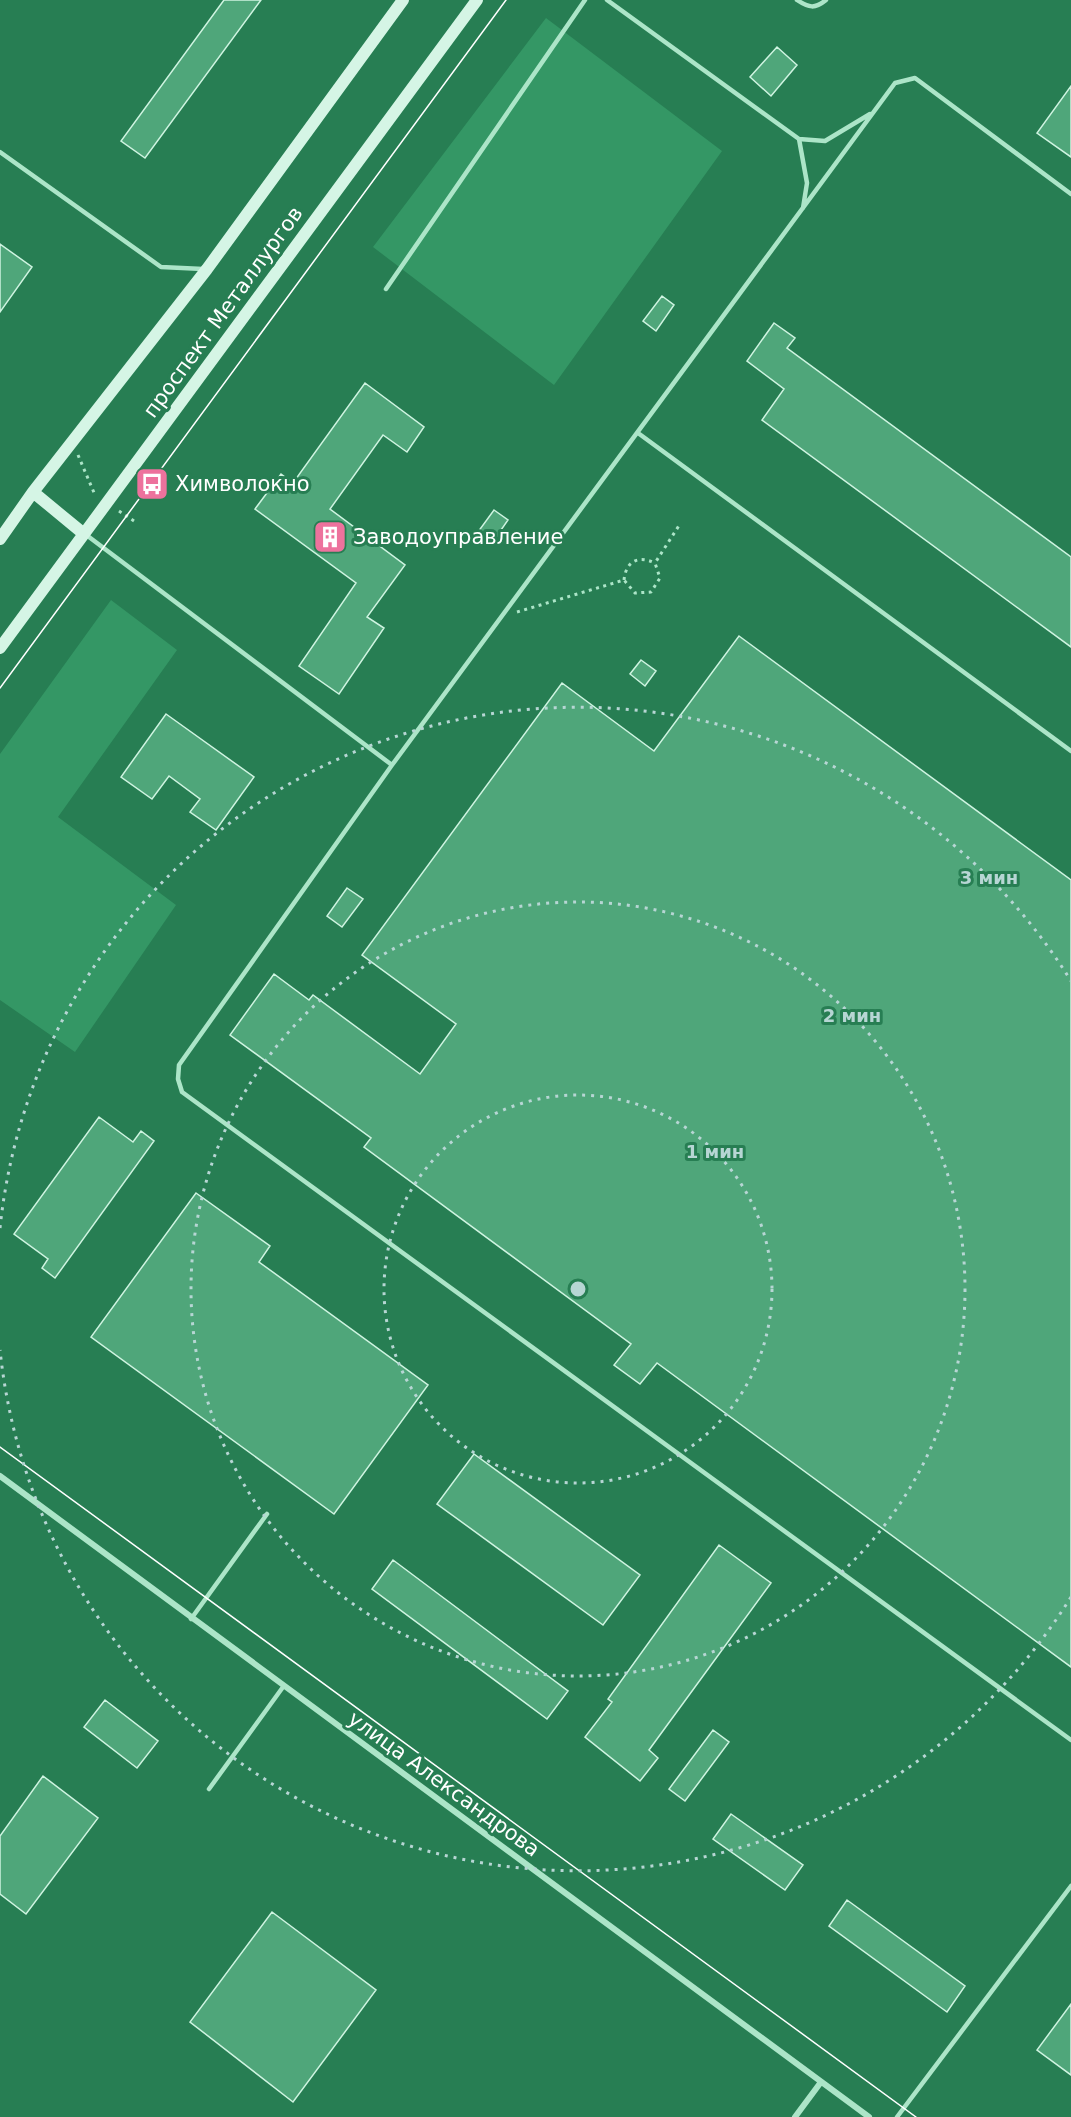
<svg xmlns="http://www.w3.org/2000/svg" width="1071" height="2117" font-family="'DejaVu Sans',sans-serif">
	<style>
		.green { fill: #349765 }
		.building { fill: #4fa67a; stroke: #cff4e1; stroke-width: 1.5 }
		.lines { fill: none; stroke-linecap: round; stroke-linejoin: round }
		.path { stroke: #ace5c8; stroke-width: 3; stroke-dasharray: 3 4.5; stroke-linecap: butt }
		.lane { stroke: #ace5c8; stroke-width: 4.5 }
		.street { stroke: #ace5c8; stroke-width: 6 }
		.secondary { stroke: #d5f5e5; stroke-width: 12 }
		.tram { stroke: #fff; stroke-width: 1.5 }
		.ring { fill: none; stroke: #b7d6d4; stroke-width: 3; stroke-dasharray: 3 6 }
		.labels { text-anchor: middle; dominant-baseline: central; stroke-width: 6; stroke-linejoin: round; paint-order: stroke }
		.street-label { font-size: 21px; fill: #fff; stroke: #277e53 }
		.poi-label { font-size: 21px; fill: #fff; stroke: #277e53; text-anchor: start }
		.centre { fill: #b7d6d4; stroke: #277e53; stroke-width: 3 }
		.ring-label { font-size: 18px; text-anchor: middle; font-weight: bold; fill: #b7d6d4; stroke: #277e53; stroke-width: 6; stroke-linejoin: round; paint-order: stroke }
	</style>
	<rect width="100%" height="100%" fill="#277e53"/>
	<!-- green -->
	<path class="green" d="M546,18L722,151L554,385L373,247Z
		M111,600L177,650L58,817L176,905L75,1052L0,1000V754Z"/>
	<!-- building -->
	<path class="building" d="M224,0H261L145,158L121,141Z
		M777,47L797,65L771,96L750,77Z
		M1071,86V157L1037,133Z
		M0,244L32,267L0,312Z
		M662,296L674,305L656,331L643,321Z
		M774,323L795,338L787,348L1071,557V647L762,420L784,389L747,361Z
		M365,383L424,427L407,452L383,435L330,509L405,565L367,617L384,628L339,694L299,666L356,583L255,509L281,474L293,483Z
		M494,510L508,520L490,546L475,536Z
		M739,636L1071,880V1667L657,1363L640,1384L614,1365L631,1344L364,1147L371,1138L230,1035L274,974L309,1000L313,995L420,1074L456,1024L362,955L562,683L654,751Z
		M641,660L656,671L645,686L630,674Z
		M166,714L254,777L216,830L190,812L200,799L169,776L152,799L121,777Z
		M347,888L363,899L342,927L327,916Z
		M99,1117L133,1142L141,1131L154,1141L55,1278L42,1268L48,1259L14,1234Z
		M196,1193L270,1246L259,1262L428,1385L334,1514L91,1337Z
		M474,1454L640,1575L603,1625L437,1504Z
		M719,1545L771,1583L649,1750L658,1758L640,1781L585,1737L612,1702L608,1699Z
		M393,1560L568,1691L547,1719L372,1589Z
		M105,1700L158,1741L137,1768L84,1727Z
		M713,1730L729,1742L685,1801L669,1789Z
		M43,1776L98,1818L26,1914L0,1894V1836Z
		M731,1814L803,1865L785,1890L713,1839Z
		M847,1900L965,1986L947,2012L829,1926Z
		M272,1912L376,1990L293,2102L190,2022Z
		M1071,2004V2075L1037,2050Z"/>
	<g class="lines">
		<!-- path -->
		<path class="path" d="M78,455L95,495
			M119,511L134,521
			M624,580C626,561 638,555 655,563
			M517,612L624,580L635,593L651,592L660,578L655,563L680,524"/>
		<!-- lane -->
		<path class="lane" d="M607,0L799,139L825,141L870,114
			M797,0C809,8 815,9 826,0
			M799,139L807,183L803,208
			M0,152L161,267L203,269
			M1071,194L915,78L895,83L392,765L179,1065L178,1079L182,1092L1071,1740
			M386,289L585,0
			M638,433L1071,751
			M85,534L392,765
			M191,1619L267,1514
			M209,1789L283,1687
			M897,2117L1071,1886"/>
		<!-- street -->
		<path class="street" d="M0,1476L869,2117
			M795,2117L821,2082"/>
		<!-- secondary -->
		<path class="secondary" d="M33,492L84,534
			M0,539L33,492L207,269L403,0
			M0,648L477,0"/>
		<!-- tram -->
		<path class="tram" d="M0,688L506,0
			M0,1447L916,2117"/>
	</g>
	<!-- distance rings -->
	<g class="ring">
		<circle cx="578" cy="1289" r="194"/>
		<circle cx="578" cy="1289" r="387"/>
		<path d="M1071 1597A581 581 0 0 1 0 1350M0 1228A581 581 0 0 1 1071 981"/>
	</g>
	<!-- icons -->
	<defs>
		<symbol id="bus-square" viewBox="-11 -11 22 22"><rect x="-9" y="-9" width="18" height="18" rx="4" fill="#ed729d" stroke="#277e53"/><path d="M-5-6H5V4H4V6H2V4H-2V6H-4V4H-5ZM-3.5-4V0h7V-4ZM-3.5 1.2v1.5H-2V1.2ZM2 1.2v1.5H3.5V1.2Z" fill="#fff"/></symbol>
		<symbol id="building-square" viewBox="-11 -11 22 22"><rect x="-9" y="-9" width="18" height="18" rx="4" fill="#ed729d" stroke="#277e53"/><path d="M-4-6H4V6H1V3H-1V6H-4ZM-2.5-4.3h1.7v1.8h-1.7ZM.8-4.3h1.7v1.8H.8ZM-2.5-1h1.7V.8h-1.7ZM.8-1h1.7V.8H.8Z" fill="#fff"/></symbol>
	</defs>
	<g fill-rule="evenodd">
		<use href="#bus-square" x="133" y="465" width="38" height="38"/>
		<use href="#building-square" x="311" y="518" width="38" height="38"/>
	</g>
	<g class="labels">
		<!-- street labels -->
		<g class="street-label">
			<text transform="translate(223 312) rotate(-54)">проспект Металлургов</text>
			<text transform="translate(444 1784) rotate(36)">улица Александрова</text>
		</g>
		<!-- poi labels -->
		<g class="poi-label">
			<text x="175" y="484">Химволокно</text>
			<text x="353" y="537">Заводоуправление</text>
		</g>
	</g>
	<circle cx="578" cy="1289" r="9" class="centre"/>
	<g class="ring-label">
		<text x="989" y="884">3 мин</text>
		<text x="852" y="1022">2 мин</text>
		<text x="715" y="1158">1 мин</text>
	</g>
</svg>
